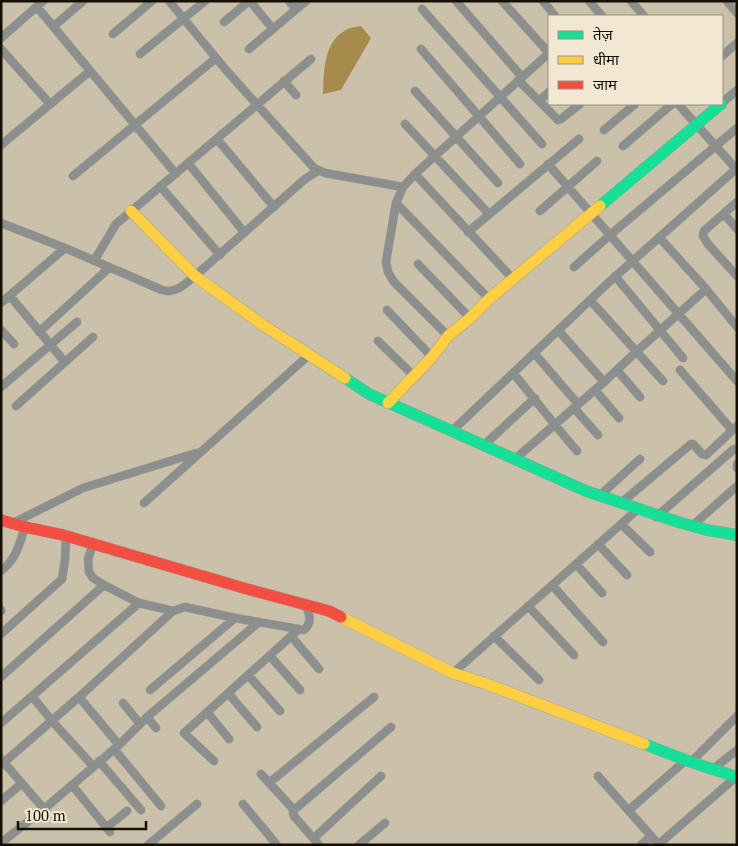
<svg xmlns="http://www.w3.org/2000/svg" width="738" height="846" font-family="'PT Serif','Noto Sans Devanagari',serif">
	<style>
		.water { fill: #a68b4c }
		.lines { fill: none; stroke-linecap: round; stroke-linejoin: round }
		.street-casing { stroke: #a8a08e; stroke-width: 9 }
		.fast-casing { stroke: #a8a08e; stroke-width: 12 }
		.slow-casing { stroke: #a8a08e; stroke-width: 12 }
		.jam-casing { stroke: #a8a08e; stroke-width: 12 }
		.street { stroke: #8b908e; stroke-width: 8 }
		.fast { stroke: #16e098; stroke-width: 11 }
		.slow { stroke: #ffcf43; stroke-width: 11 }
		.jam { stroke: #f24e42; stroke-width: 11 }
	</style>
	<rect width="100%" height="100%" fill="#cbc0aa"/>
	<!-- water -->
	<path class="water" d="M361,26L371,38L341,90L323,94C324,72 323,42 346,30C350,27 356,27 361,26Z"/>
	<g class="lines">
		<defs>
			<path id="street" d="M169,1L226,70L314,168L325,173L403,187
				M250,1L273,29
				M289,1L296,9
				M456,1L522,77
				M502,1L549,53
				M543,1L555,16
				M589,1L602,16
				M631,1L644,16
				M727,1L737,13
				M37,7L176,174
				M422,9L542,144
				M224,22L249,1
				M54,26L83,1
				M113,34L152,1
				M1,38L43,1
				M1,49L50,104
				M249,49L306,1
				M421,49L520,164
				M140,54L205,1
				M722,56L737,43
				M518,80L558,120L561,119L580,104
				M284,81L296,95
				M415,91L498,183
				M539,101L549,92
				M722,103L737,90
				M678,104L737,170
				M405,124L489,214
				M604,130L635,104
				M217,139L274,207
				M1,145L90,71
				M623,146L672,104
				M188,163L244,232
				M548,164L737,381
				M415,174L513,279
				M73,176L216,58
				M160,186L220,255
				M737,202L704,231L703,236L708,244L737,276
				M396,203L489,299
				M540,211L597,161
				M724,214L737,229
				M1,223L65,248L162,290C176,294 185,284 195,276L305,179L318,171
				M468,232L579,139
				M659,237L706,289L737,327
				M94,261L116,224L311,59
				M418,264L470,318
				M574,267L610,235L737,128
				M615,276L683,358
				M10,296L64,361
				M590,300L663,381
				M1,303L65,248
				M387,310L432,357
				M1,330L14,344
				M558,330L604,382
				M39,332L109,268
				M448,336L394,282L388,272L386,262L396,203L403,187L415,174L549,53
				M378,341L414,376
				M534,353L578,404
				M617,370L640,397
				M680,370L732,430
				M513,373C535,399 555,426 577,451
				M1,387L77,322
				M595,390L619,418
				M16,406L93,337
				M574,408L598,435
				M452,431L608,283L737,168
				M484,445L535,398
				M515,459L604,382L636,352L706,289
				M737,464V468
				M599,496L640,459
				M144,503L309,355
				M621,503L691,444H693L702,454L706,455L737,426
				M656,517L734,449
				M13,523L83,488L196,453
				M621,524L650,552
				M692,526L737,486
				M93,544L88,559L89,572L93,578L104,585L139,603L173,611L185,607L235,618L304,630C313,622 309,614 306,605
				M598,544L627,575
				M576,564L602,593
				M1,571C17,558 19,545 25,527
				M552,585L603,642
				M528,606L574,655
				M1,610V611
				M1,634L62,579L65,560L66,536
				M291,636L319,669
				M494,636L539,680
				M270,656L300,690
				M453,673L637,510
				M248,675L280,711
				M1,677L104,585
				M150,690L235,618
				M228,693L257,727
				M32,696L52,721L93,766
				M79,697L119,745
				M123,703L140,724
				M207,712L229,739
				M147,717L156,728
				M1,723L139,603
				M114,749L161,806
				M1,759L44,809
				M99,761L141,810
				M214,761L184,733L299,629
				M691,762L737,716
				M1,765L79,697L173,611
				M713,769L737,750
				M261,774L294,810
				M598,776L659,845
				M269,783L374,697
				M72,785L110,832
				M1,801L21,784
				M243,804L277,845
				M629,810L686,760
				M107,827L127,811
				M314,838L381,776
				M1,843L44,809L119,745L147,717L259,622
				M659,844L736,777
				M148,845L197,804
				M319,845L294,816L293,813L294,810L391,727
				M359,845L385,823
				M641,845L651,836"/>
			<path id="fast" d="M600,206L721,104
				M345,378L369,394L586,491L678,522L707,530L737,535
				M644,744L691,762L737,777"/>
			<path id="slow" d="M131,211L195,276L263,325L345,378
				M388,403L432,357L448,336L470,318L489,299L600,206
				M341,617L453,673L484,683L644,744"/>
			<path id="jam" d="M1,520L25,527L63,535L247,589L329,611L341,617"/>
		</defs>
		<!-- street casing -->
		<use href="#street" class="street-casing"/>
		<!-- fast casing -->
		<use href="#fast" class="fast-casing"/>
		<!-- slow casing -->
		<use href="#slow" class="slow-casing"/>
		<!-- jam casing -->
		<use href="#jam" class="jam-casing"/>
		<!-- street -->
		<use href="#street" class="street"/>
		<!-- fast -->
		<use href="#fast" class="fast"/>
		<!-- slow -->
		<use href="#slow" class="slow"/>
		<!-- jam -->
		<use href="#jam" class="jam"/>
	</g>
	<!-- border -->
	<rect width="738" height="846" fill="none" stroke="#161003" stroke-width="5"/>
	<!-- legend -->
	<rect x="548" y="15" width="175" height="90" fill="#f1e7d3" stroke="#999180"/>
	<rect x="558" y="31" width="25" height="8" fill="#16e098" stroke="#999180"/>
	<text x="593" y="40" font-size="15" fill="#161003">तेज़</text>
	<rect x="558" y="56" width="25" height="8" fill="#ffcf43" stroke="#999180"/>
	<text x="593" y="65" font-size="15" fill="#161003">धीमा</text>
	<rect x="558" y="81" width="25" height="8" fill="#f24e42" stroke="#999180"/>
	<text x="593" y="90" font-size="15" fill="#161003">जाम</text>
	<!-- scale -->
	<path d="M18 821v8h128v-8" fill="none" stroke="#161003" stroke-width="2.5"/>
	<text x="25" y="821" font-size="15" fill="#161003" stroke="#f1e7d3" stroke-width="4" paint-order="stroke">100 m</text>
</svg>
